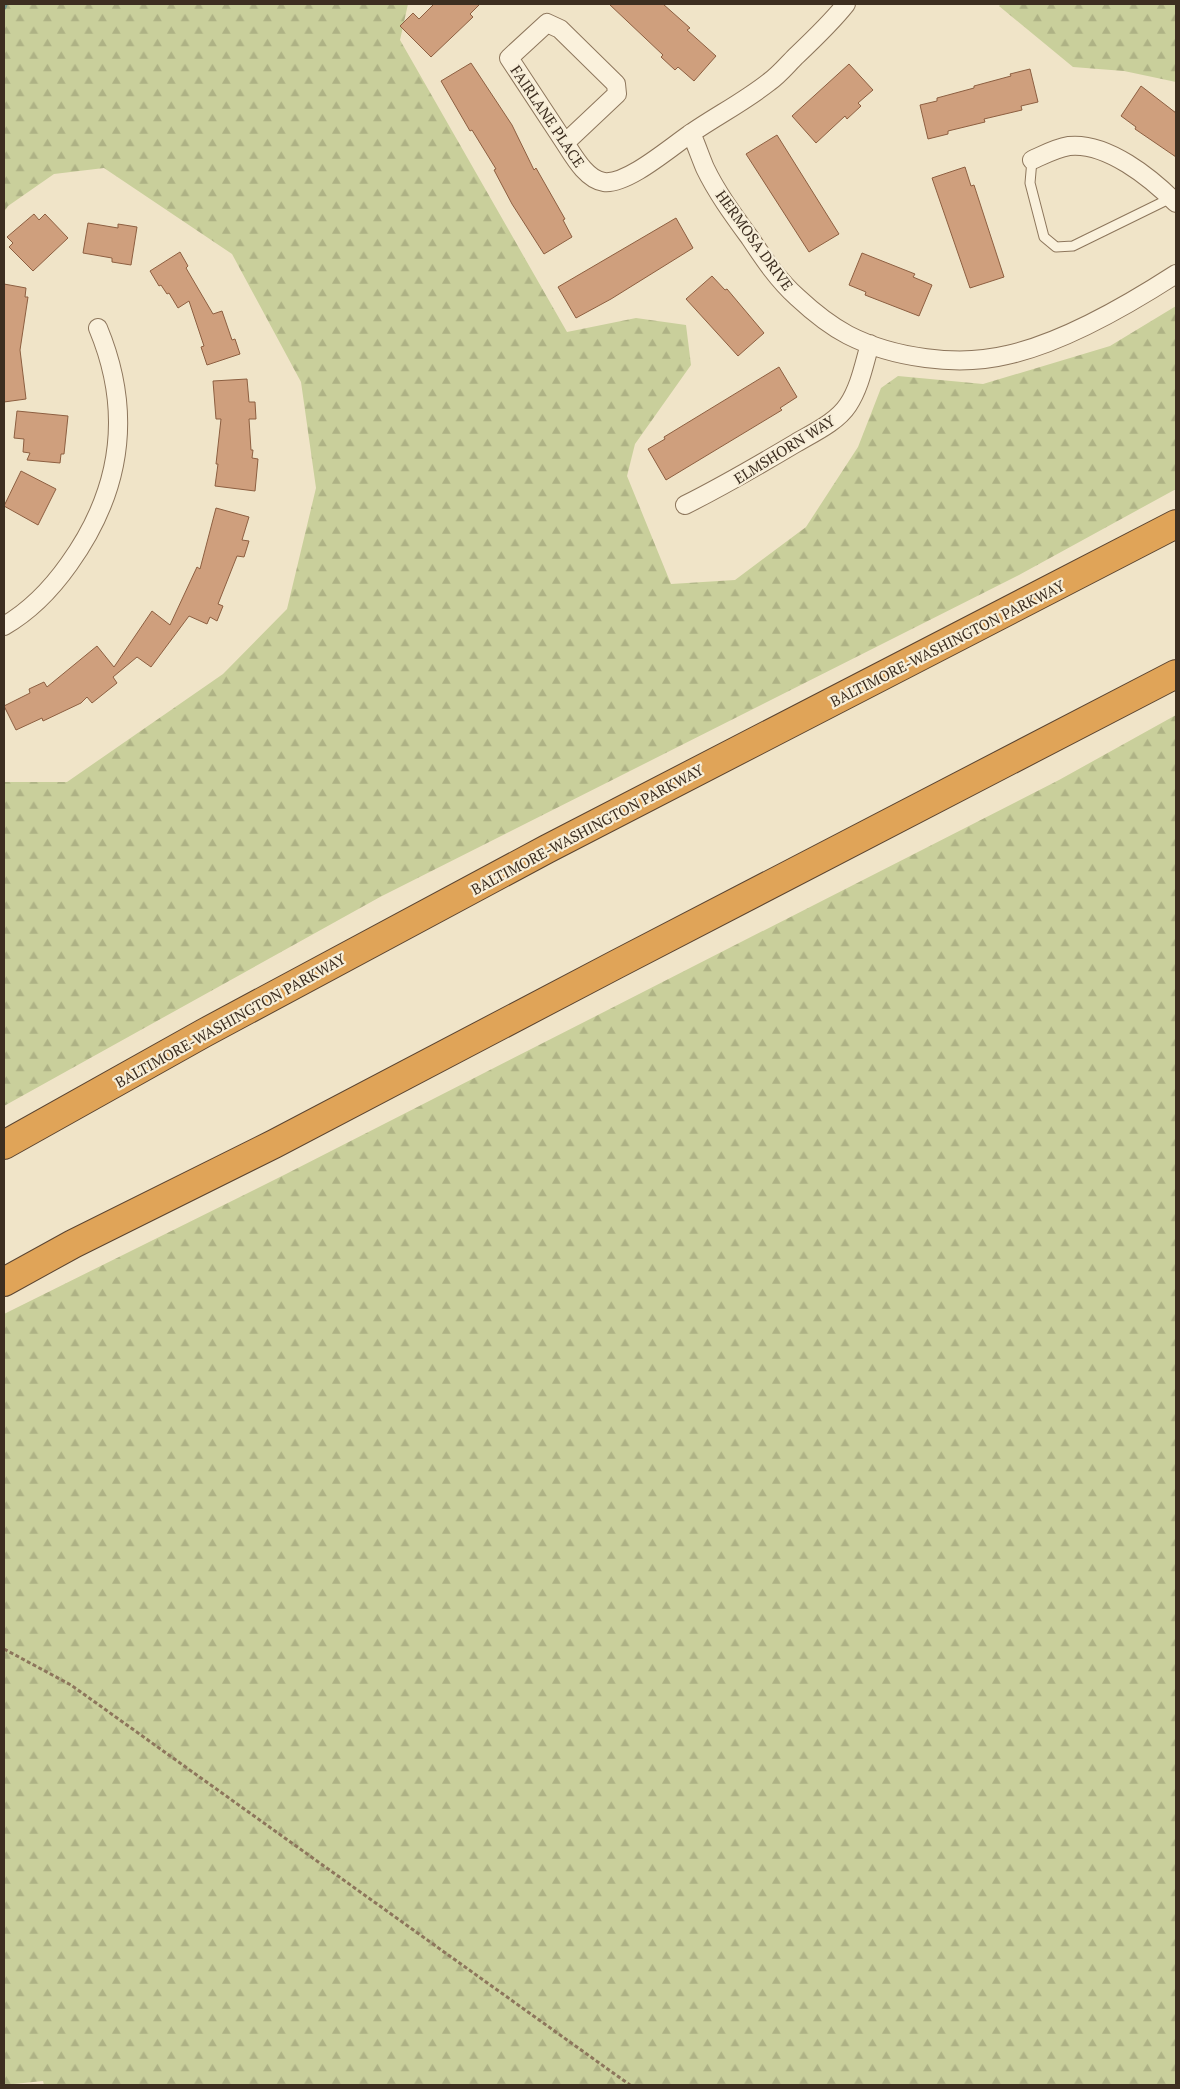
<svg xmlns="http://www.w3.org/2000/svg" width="1180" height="2089" font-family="'PT Serif',serif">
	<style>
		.forest { fill: url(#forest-firs) }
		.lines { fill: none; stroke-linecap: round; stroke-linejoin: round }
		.stream { stroke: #6f938a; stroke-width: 5.5 }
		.building { fill: #cf9f7d; stroke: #8d5f41 }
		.lane-casing { stroke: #8d765c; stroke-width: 11 }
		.street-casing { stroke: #8d765c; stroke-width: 20 }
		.highway-casing { stroke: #5b4430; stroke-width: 30 }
		.path { stroke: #8d765c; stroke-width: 3; stroke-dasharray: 4 2.5; stroke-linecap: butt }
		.lane { stroke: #faf1dc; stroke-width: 9 }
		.street { stroke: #faf1dc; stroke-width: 18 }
		.highway { stroke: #e0a458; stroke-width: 28 }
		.labels { text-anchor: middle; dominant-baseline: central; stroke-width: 4.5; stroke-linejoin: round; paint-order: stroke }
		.street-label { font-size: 15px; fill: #3d2e20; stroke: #f7eed8 }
	</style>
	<defs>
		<pattern id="forest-firs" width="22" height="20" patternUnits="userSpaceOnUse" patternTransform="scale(1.25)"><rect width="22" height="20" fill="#c9cf9b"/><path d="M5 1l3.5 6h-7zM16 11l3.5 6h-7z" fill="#aeb285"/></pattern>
	</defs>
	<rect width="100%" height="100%" fill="#f0e4c8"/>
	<!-- forest -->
	<path class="forest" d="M4,4H408L400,40L567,332L636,318L686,325L691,365L635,444L627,476L671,584L735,580L806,527L858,447L881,388L898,376L983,384L1110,346L1176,306V489L1019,575L380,897L4,1106V782H67L223,674L287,609L316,488L301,382L232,254L104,168L54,174L8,206L4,212Z
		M1001,4H1176V82L1124,71L1073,67L999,6Z
		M1176,715V2085H44L43,2081L4,2085V1314L286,1174L1059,780Z"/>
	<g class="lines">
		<!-- stream -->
		<path class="stream" d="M4,7L5,4"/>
	</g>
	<!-- building -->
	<path class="building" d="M434,4H480L470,14L473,17L431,57L400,26L413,13L419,19Z
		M609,4H663L690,28L687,30L716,56L694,81L678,67L675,70L661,57L663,55Z
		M471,63L512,125L534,170L536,168L565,219L563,220L572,237L544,254L512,204L494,170L496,169L472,130L470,131L441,81Z
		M849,64L873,90L858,103L861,106L847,119L845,116L816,143L792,116Z
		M1030,69L1038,102L1021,106L1022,110L984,119L985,122L948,131V134L928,139L920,105L937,101V98L974,88V86L1011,76L1010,74Z
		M1141,86L1176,113V157L1135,129L1136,127L1121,116Z
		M777,135L839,234L809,252L746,154Z
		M965,167L971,186L974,185L1004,277L970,288L932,178Z
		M34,214L39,220L45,214L68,238L33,271L9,247L13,243L7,237Z
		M676,218L693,248L611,299L576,318L558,287Z
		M88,223L118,228V224L137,227L131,265L112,262V258L83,253Z
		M180,252L188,266L186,268L213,314L222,311L232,340L235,339L240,354L207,365L201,347L204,346L189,301L178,308L169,293L167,294L161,285L159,286L150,271Z
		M862,253L915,274L913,277L932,285L919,316L865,295L866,292L849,285Z
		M712,276L725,290L727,289L764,333L738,356L686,299Z
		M4,284L26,288L25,297H28L20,350L26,399L4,402Z
		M779,367L797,397L780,408L782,410L666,480L648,449L665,439L664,437Z
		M247,379L249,402H255L256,419H249L251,450H253L252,458L258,459L255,491L215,486L218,464H216L221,419H216L213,381Z
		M17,411L68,416L64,454H61L60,463L27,460L30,453L23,452L24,439L14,438Z
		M21,471L56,489L38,525L4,506Z
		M216,508L249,517L242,540L249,541L244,557L237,556L218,604L223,606L217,621L210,617L207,624L189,616L151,667L137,657L113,677L117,683L92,703L87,697L81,703L43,721L42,718L16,730L4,706L30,693L29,689L44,682L47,687L97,646L114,667L152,611L170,625L197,567L200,569Z"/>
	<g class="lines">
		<defs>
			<path id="lane" d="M1032,160L1030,183L1044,237L1056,247L1073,246L1171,198"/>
			<path id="street" d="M691,133C696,144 700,156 705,168C717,193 734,216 750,238C764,259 778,280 797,297C812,311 829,325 848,335C893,358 958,367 1007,355C1062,343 1128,305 1176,274
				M565,143L617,94L616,84L560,29L547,23L509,58L565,143C574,157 587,180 604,182C628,185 673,145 693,132C718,115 745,101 769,82C779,75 787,65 796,56C814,39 831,23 846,4
				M1032,160C1043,155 1056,148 1069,146C1107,142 1151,178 1176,203
				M685,505C723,486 759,465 796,443C813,433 837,422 848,405C860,387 864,364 870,344
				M4,626C30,611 52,588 69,564C122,490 133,412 98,328"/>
			<path id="highway" d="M4,1145L204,1033L547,849L1176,524
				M4,1282L73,1244L274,1144L617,964L1176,674"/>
		</defs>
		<!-- lane casing -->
		<use href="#lane" class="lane-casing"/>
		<!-- street casing -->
		<use href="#street" class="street-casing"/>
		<!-- highway casing -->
		<use href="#highway" class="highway-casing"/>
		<!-- path -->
		<path class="path" d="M4,1649L71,1685L630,2085"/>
		<!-- lane -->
		<use href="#lane" class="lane"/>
		<!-- street -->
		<use href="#street" class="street"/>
		<!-- highway -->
		<use href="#highway" class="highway"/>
	</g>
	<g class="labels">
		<!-- street labels -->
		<g class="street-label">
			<text transform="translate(548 116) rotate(56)">FAIRLANE PLACE</text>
			<text transform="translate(755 240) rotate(54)">HERMOSA DRIVE</text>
			<text transform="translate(784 449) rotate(-32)">ELMSHORN WAY</text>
			<text transform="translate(947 643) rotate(-27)">BALTIMORE-WASHINGTON PARKWAY</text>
			<text transform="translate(587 829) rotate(-28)">BALTIMORE-WASHINGTON PARKWAY</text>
			<text transform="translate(230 1020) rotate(-29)">BALTIMORE-WASHINGTON PARKWAY</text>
		</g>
	</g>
	<!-- border -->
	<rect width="1180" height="2089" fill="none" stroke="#3d2e20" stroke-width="10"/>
</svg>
